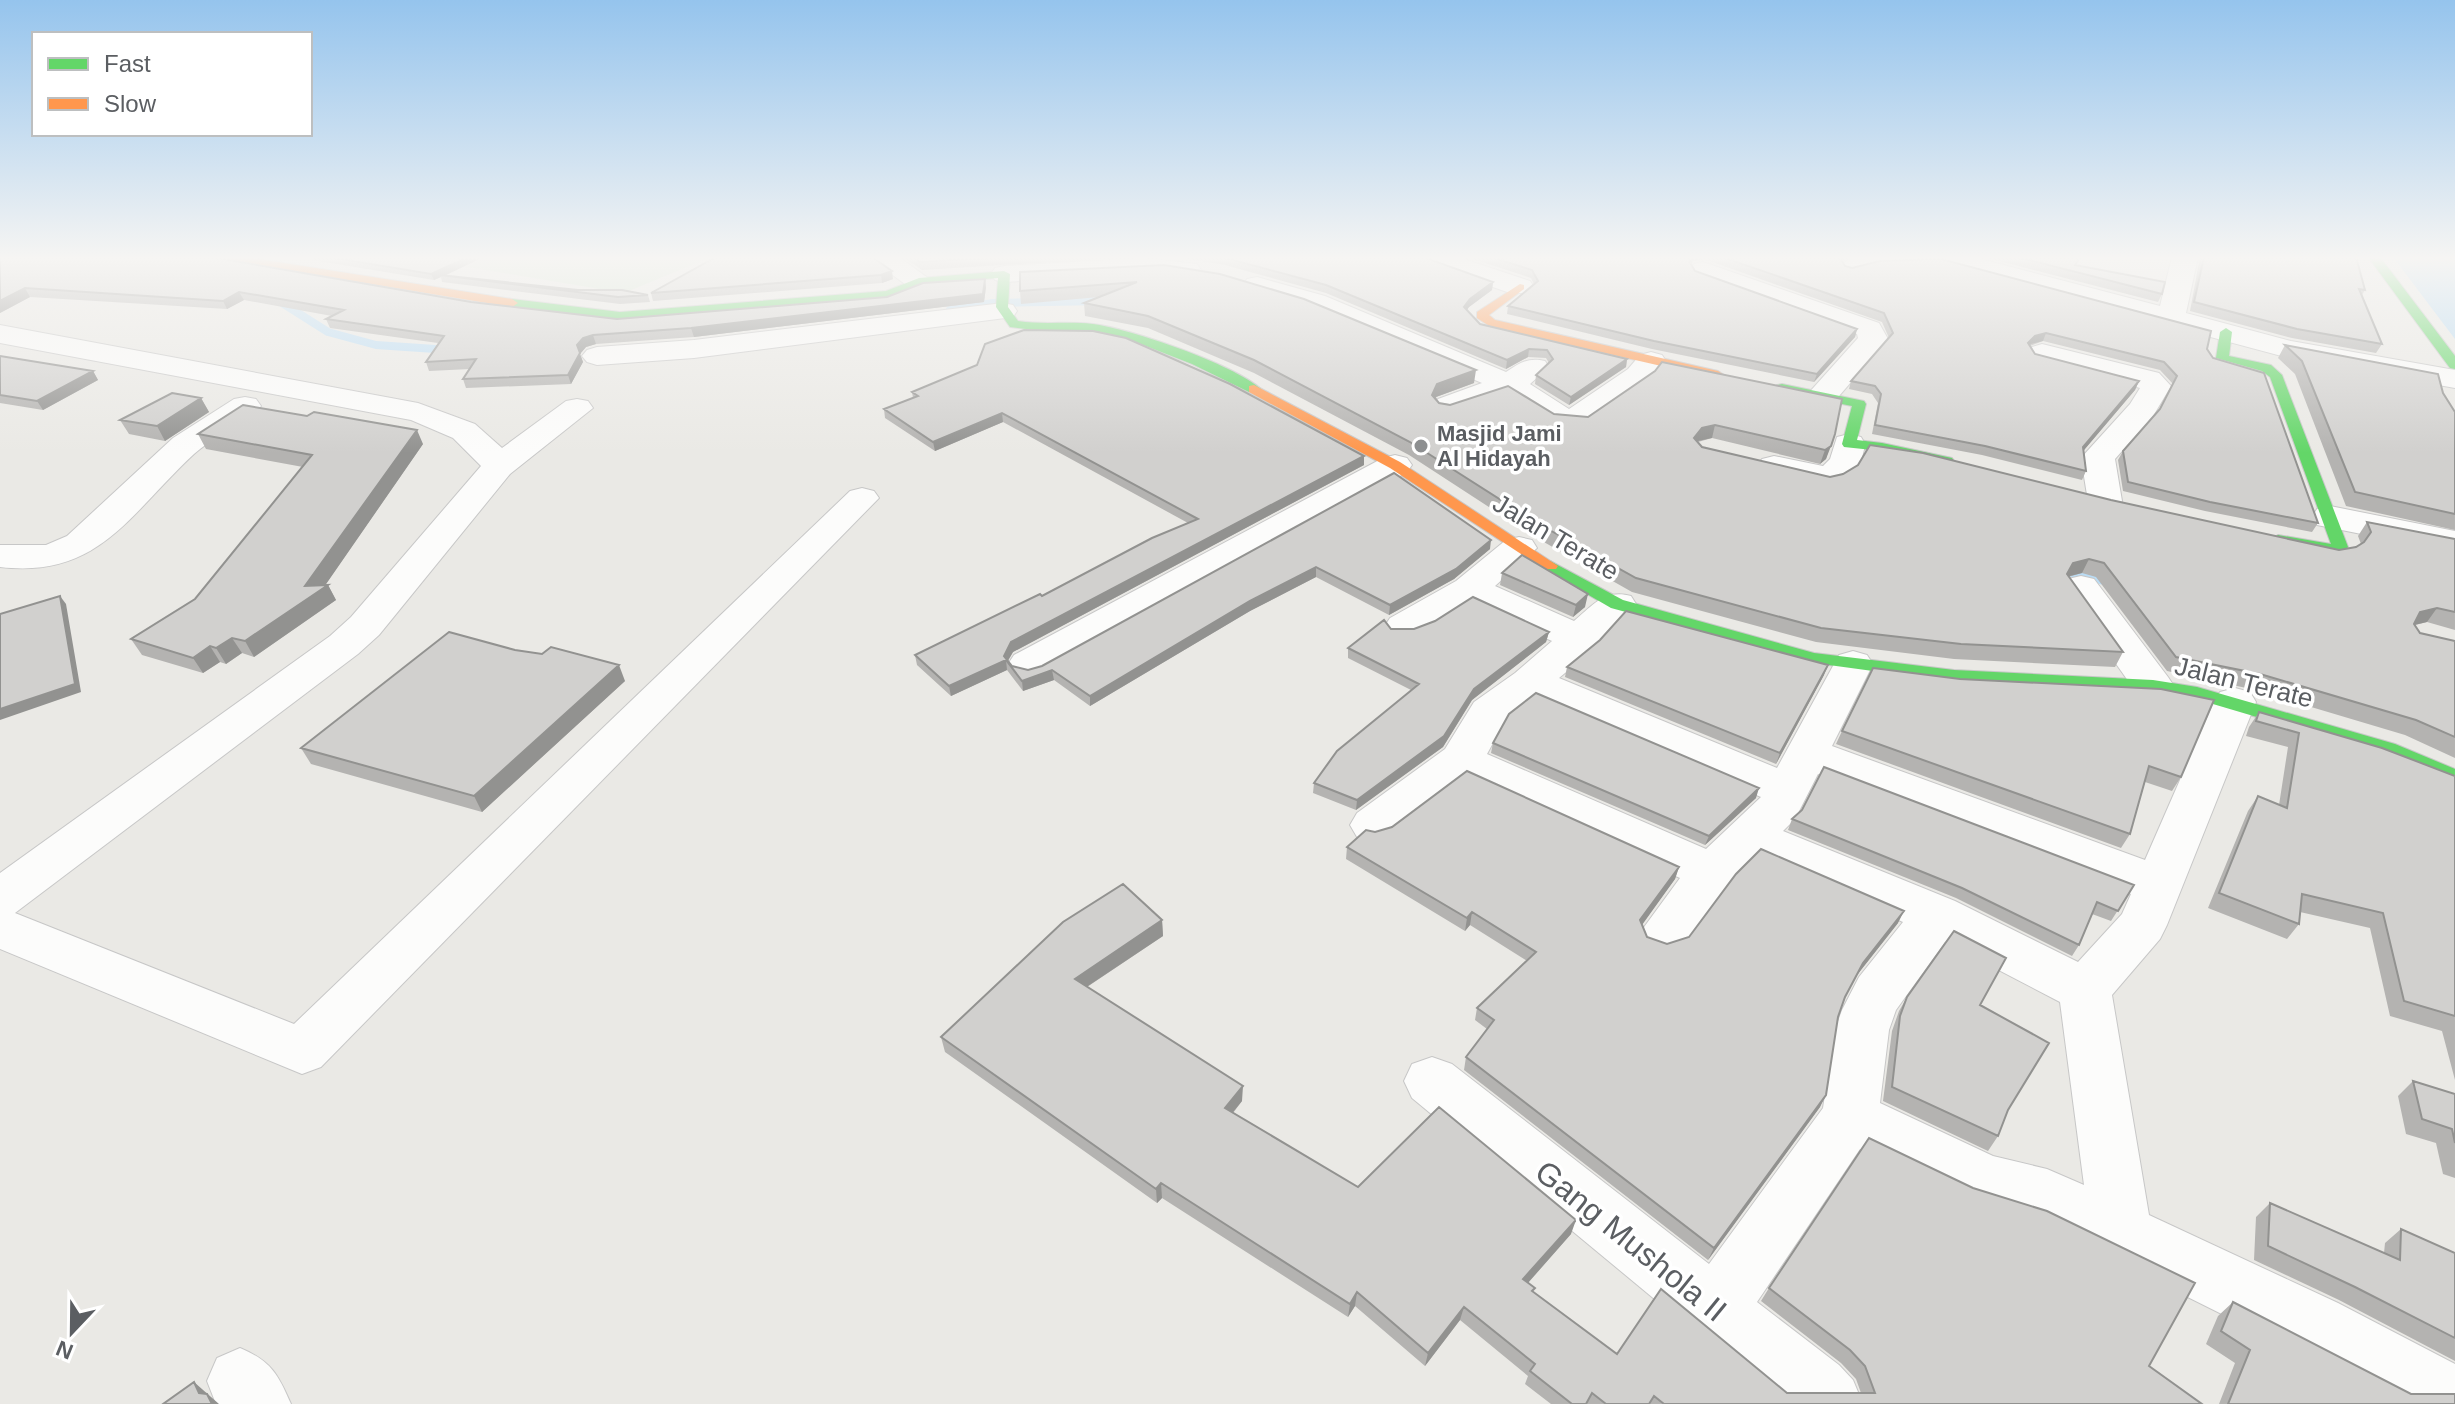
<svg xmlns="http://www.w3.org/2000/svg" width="2455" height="1404" font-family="Helvetica,sans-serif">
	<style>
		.green { fill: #d3e6d1 }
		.water { fill: #badcf4 }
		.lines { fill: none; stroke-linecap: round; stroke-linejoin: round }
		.stream-far1 { stroke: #badcf4; stroke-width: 8 }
		.stream { stroke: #badcf4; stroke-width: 11 }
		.street-casing { stroke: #c7c7c7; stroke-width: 2 }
		.fast-casing { stroke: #c7c7c7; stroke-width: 2 }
		.slow-casing { stroke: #c7c7c7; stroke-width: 2 }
		.street { fill: #fcfcfb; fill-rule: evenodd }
		.fast { fill: #63d668; fill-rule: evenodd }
		.slow { fill: #ff974d; fill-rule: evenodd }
		.wall { fill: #b4b3b1 }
		.shaded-wall { fill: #929290 }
		.building { fill: #d1d0ce; stroke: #929290; stroke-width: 2 }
		.poi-dot { fill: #8d8f90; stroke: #fff; stroke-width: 3 }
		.labels { text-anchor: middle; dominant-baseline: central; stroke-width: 7; stroke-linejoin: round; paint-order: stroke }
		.far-poi-label { font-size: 22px; font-weight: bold; fill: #5b5e62; stroke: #fff; text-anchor: start }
		.street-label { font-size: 26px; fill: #5b5e62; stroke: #fff }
		.near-street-label { font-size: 32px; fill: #5b5e62; stroke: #fff }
	</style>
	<rect width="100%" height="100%" fill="#eae9e5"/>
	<!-- green -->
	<path class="green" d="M486,257H711L624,293L467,267Z"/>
	<!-- water -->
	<path class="water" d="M2393,257H2455V339Z"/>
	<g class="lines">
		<!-- stream-far1 -->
		<path class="stream-far1" d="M279,301L328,332L376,345L450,350
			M950,310L993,303L1107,301"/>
		<!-- stream -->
		<path class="stream" d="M2066,570L2110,581"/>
		<defs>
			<path id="street" d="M868,257H899L932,281L929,287H909Z
				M1420,257H1458L1530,281L1534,287L1530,293H1510L1424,263Z
				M1851,257H1973L2160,306L2172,257H2198L2186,313L2291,341L2455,370V388L2289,358L1938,264C1916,270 1898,263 1877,266C1864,268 1859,275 1845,272L1841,266Z
				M1144,258L1197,264L1201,270L1197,276L1188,278L1144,274L1004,282L995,280L991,274L995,268L1004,266Z
				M1703,262L1879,323L1888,339L1833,403L1822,405L1811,403L1806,396L1858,338L1857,334L1694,276L1690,270L1694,264Z
				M1257,277L1325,296L1506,372C1520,363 1528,357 1545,361L1549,367L1530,384L1569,409L1628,369L1640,355L1651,352L1662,355L1666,361L1650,381L1585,427C1554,434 1530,412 1506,396L1460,413L1449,415L1438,413L1433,406L1438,399L1482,383L1305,308L1247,291L1243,285L1247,279Z
				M1003,303L1013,305L1017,311L1013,317L694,358L597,365L587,362L582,356L587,350L597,347L694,340Z
				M0,325L418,403L475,424L502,448L566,401L577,399L588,401L593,408L510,474L379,635L358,654L15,913L294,1024L850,491L862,488L874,491L879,498L321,1067L302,1074L0,949V873L330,636L351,617L481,466L453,438L411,420L0,343Z
				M2042,344L2159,373L2171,386L2153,416L2115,459L2122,501L2117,508L2105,511L2093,508L2088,501L2081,458L2130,404L2140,388L2032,359L2027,353L2032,347Z
				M245,397L256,399L261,406L256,413C236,426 212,438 194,454C130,513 99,579 0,567V545H46L67,536L173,438L234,399Z
				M1849,434L1861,437L1865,444C1856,505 1804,485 1762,473L1757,466L1762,459L1774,456L1823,466L1830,459L1837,437Z
				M1395,455L1407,458L1412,465L1407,472L1042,673L1028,677L1014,673L1008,664L1014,655L1383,458Z
				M2330,506L2455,531V553L2317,525L2312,517L2317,509Z
				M1519,537L1532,540L1537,548L1495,586L1574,621C1593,605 1605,589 1631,596L1636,604L1595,648L1559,678L1777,768L1839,655L1853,651L1867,655L1873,664L1832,746L2145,860L2214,702L2220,692L2235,688L2250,692L2256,702L2167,925L2160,939L2112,995L2149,1215L2338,1303L2455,1364V1404H2395L2292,1349L2037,1222L1964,1200L1860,1149L1757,1302L1839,1365L1853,1380L1863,1404H1781L1412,1098L1404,1081L1412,1064L1432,1057L1452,1064L1709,1264L1823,1108L1835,1030L1842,1010L1859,977L1903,922L1756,858L1729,885L1682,948L1664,954L1646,948L1639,934L1680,878L1465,780L1389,837L1373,842L1357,837L1350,825L1357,813L1445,749L1474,702L1515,673L1552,641L1471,604C1446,619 1420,643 1390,636L1384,627L1390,618L1456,581L1506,540ZM1534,699L1761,797L1706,849L1487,754L1505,721ZM1818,774L2131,894L2122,914L2078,962L1955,901L1783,831L1795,819ZM1945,942L2060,1002L2084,1185L2047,1169L1993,1156L1880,1103L1889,1030L1896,1010Z
				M2081,576L2094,579L2168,677L2174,686L2168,695L2153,699L2138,695L2062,587L2068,579Z
				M240,1348C271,1361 278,1374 291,1404H216L207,1381L217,1358Z"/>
			<path id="fast" d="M2368,257H2380L2455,356V369L2450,368Z
				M1004,271L1010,274L1008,307L1018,321C1043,325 1068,321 1093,324C1131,329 1233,364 1261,389L1259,392H1249L1192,364L1128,339L1093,332L1034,330L1010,327L996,307L998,278L921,284L888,298L620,320L512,307L506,303L512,299L620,312L886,291L919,278Z
				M2226,328L2232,332L2229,356L2271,365L2282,375L2348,547L2346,550L2327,555L2273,543L2270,540L2278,535L2331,544L2270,377L2262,371L2216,358L2220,332Z
				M1782,384L1864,401L1866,404L1857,440L1882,443L1952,458L1954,461L1947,465L1882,451L1844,447L1842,444L1852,406L1777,391V385Z
				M1550,561L1623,600L1814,653L1954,670L2153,680L2197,687L2395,744L2455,769V784L2381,754L2196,699L2153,692L1954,682L1814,663L1611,608L1544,569L1542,566L1544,563Z"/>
			<path id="slow" d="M219,257H246L512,299L518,303L512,307L225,260Z
				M1520,284L1524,285V289L1489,315L1495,320L1718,371L1724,375L1718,379L1491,327L1477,318V312Z
				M1254,385L1400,462L1558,566L1556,569H1544L1390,468L1249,392V386Z"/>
		</defs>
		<!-- street casing -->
		<use href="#street" class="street-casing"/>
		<!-- fast casing -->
		<use href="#fast" class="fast-casing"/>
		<!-- slow casing -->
		<use href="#slow" class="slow-casing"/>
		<!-- street -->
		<use href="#street" class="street"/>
		<!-- fast -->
		<use href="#fast" class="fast"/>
		<!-- slow -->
		<use href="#slow" class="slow"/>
	</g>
	<!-- wall -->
	<path class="wall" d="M0,257L220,260L471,302L617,319L887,297L986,287L984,302L694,337L596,344L586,347L580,354L583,362L571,384L466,388L463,379L470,369L429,371L426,362L438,343L330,328L326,319L332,316L244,300L227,309L30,297L0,313Z
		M311,257H484L444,275L578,290L648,295L650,302L620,304L442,282L441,277L434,280L312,260Z
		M872,257L893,279L882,283L653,301L651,293Z
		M903,257H1134L922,270Z
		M1177,257H1423L1493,282L1492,290L1469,307L1467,310L1480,324L1627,359L1626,367L1569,405L1535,384L1536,375L1549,363L1546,358L1528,357L1506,369L1326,293L1225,265Z
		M1467,257H1848L1842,262L1845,266L2207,349L2318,523L2312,532L2205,511L2123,491L2118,460L2123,451L2160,409L2173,384L2160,370L2043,341L2030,346L2035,354L2139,381L2135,390L2083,451L2086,471L2082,480L1982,455L1872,434L1878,403L1872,394L1849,389L1851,381L1889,338L1882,322L1704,259L1693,261L1691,264L1695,271L1857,329L1855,337L1814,382L1652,349L1507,314L1508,306L1534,284L1531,278Z
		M1984,257H2080L2076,265L2162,294L2158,302Z
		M2200,257H2356L2365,290L2362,295L2382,344L2376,353L2292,338L2190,311Z
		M1164,265L1474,383L1436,397L1439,403L1588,417L1842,399L1826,459L1820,464L1712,438L1698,442L1702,447L1830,477L2111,500L2339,550L2356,547L2361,544L2358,536L2367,522L2455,539V630L2427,622L2415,625L2420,633L2455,641V758L2405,735L2251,689L2167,671L2096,577L2082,573L2068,577L2123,652L2115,667L1954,659L1816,642L1632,592L1535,537L1409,455L1254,373L1148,328L1085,316L1084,303L1099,297L1021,304L1020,291Z
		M2285,345L2443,393L2455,412V530L2346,506L2295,374L2278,358Z
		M0,356L93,371L98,380L43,410L0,403Z
		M912,392L1364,465L1013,652L1008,661L1012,666L1028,670L1042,666L1394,473L1490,549L1454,579L1389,615L1316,577L1250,611L1090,706L1054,680L1023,691L1007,670L951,696L917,665L915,655L1042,596L1188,523L1003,422L935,451L885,418L884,409L913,398Z
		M201,398L209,412L165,441L129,434L120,420Z
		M198,434L423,444L325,585H328L336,600L254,657L242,653L226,664L220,662L203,673L142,655L131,639L195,599L303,467L206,449Z
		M1502,573L1585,607L1573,617L1500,585Z
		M1391,629L1549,632L1546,642L1472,700L1443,747L1356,810L1313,793L1314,783L1411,690L1348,658V648Z
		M1600,640L1824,675L1776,764L1565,677L1567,667Z
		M515,650L625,681L482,812L311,764L301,748Z
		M1873,668L2181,777L2172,791L2145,782L2130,834L2121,848L1836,744L1842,731Z
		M2259,712L2455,776V1080L2442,1031L2390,1016L2370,928L2300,912L2299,924L2287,939L2208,908L2248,811L2258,796L2279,805L2288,747L2246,736L2249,727Z
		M1493,743L1756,798L1705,845L1491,753Z
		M1792,819L2134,885L2111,921L2092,914L2079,945L2072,956L1956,898L1788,830Z
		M1375,832L1679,867L1675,879L1642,924L1647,937L1667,944L1898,923L1857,975L1845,998L1838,1017L1820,1107L1708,1260L1464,1070L1466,1057L1487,1029L1475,1020L1477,1008L1527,961L1470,925L1465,931L1346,859L1347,847Z
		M1162,920L1163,936L1087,987L1242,1101L1233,1113L1358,1187L1571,1234L1528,1283L1533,1292L1617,1354L1787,1393H1861L1856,1379L1841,1363L1761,1301L1769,1288L2149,1366L2202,1404H1551L1525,1384L1528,1376L1460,1320L1425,1366L1355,1306L1348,1317L1162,1198L1157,1203L945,1052L941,1037Z
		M1907,997L1980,1005L2008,1110L1998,1136L1988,1151L1883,1101L1892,1031L1899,1011Z
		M2413,1081L2455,1094V1178L2443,1174L2436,1143L2406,1134L2398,1096Z
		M2270,1203L2384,1253L2385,1243L2401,1229L2455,1253V1361L2339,1300L2254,1260L2256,1217Z
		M2233,1302L2411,1394L2455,1404H2219L2235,1363L2206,1344L2218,1316Z"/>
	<!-- shaded-wall -->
	<path class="shaded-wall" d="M468,257H484L444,276L440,275L441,277L434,280L431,274Z
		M1692,257H1705L1704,259L1693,261L1688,268L1689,261Z
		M892,271L893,279L882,283L881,275Z
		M985,279L986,287L984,302L694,337L691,328L983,294Z
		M1493,282L1492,290L1469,307L1463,315L1464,307L1470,299Z
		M25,288L30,297L0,313V301Z
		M239,292L244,300L227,309L223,301Z
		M1857,329L1855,337L1814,382L1817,374Z
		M2046,333L2043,341L2031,344L2025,351L2028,343L2035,336Z
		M593,335L596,344L586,347L580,354L583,362L571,384L568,375L577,345L583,338Z
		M1529,349L1528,357L1506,369L1507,360Z
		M1627,359L1626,367L1569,405L1571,397Z
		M1476,370L1474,383L1436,397L1431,408L1432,395L1437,384Z
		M93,371L98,380L43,410L37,401Z
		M2139,381L2135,390L2079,456L2083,447Z
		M201,398L209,412L165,441L157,426Z
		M1002,413L1003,422L935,451L933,442Z
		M1715,425L1712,438L1698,441L1691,451L1694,438L1702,428Z
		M417,430L423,444L322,590L328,585L336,600L254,657L245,641L305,586Z
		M1831,446L1826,459L1820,464L1825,450Z
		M1364,456V465L1013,652L1007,662L1006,660L1007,670L951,696L949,686L1004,656L1011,642Z
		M1491,540L1490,549L1454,579L1389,615L1390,605Z
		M2089,559L2082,573L2066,577L2073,563Z
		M1316,567V577L1250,611L1090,706V696L1250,601Z
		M1588,594L1585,607L1573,617L1576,605Z
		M60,596L66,604L81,692L0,720V709Z
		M2437,608L2427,622L2410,626L2420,612Z
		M1549,632L1546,642L1472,700L1443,747L1356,810L1357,800L1474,689Z
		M232,638L242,653L226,664L216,648Z
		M210,646L220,662L203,673L193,658Z
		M619,665L625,681L482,812L474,796Z
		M1828,665L1824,675L1776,764L1780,753Z
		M1052,670L1054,680L1023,691L1022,681Z
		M1759,788L1756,798L1705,845L1709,836Z
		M1679,867L1675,879L1637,932L1640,920Z
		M1904,911L1898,923L1857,975L1863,963Z
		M1472,912L1470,925L1465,931L1467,918Z
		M1162,920L1163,936L1076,994L1075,979Z
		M1243,1086L1242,1101L1225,1122V1108Z
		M1826,1095L1820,1107L1708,1260L1714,1248Z
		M1161,1183L1162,1198L1157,1203L1156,1189Z
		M1576,1220L1571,1234L1519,1293L1523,1279Z
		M1357,1292L1355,1306L1348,1317L1350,1304Z
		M1464,1307L1460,1320L1425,1366L1428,1353Z
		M194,1382L219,1404H211L199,1393Z"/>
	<!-- building -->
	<path class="building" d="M0,257H211L471,302L617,319L887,297L923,283L985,279L983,294L691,328L593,335L583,338L577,345L580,353L568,375L463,379L476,359L426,362L444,336L326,319L344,310L239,292L223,301L25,288L0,301Z
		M329,257H468L431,274Z
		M716,257H872L892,271L881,275L651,293Z
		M913,257H1006L920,262Z
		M1222,257H1423L1493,282L1470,299L1464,307L1480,324L1627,359L1571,397L1536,375L1553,359L1547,350L1529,349L1507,360L1326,285Z
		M1491,257H1692L1689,261L1695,271L1857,329L1817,374L1654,341L1508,306L1538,281L1532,270Z
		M1722,257H1841L1840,258L1845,266L1852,268L1880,261L1941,259L2211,331L2207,349L2213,358L2264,373L2318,523L2210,502L2128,482L2123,451L2160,409L2177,376L2164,362L2046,333L2035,336L2028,343L2035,354L2139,381L2083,447L2086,471L1985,446L1875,425L1881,394L1875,386L1851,381L1893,333L1884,313Z
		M2017,257H2080L2075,265L2165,282L2162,294Z
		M2204,257H2356L2365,290L2359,289L2382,344L2297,329L2194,302Z
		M1164,265L1220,274L1304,299L1476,370L1437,384L1432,395L1439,403L1450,405L1508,386L1554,414L1588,417L1655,371L1662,362L1842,399L1835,434L1831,446L1825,450L1715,425L1702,428L1694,438L1702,447L1830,477L1843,474L1858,465L1870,445L1923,453L2111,500L2339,550L2356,547L2364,542L2371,532L2367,522L2455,539V612L2437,608L2420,612L2414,624L2420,633L2455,641V737L2416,720L2260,674L2176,657L2104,563L2089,559L2073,563L2067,574L2123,652L1961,644L1821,628L1636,578L1537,523L1410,442L1254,360L1148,316L1084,303L1137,282L1020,291V272Z
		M440,275L578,290H622L648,295L618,297Z
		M1024,330L1093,331L1126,338L1230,384L1364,456L1011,642L1004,656L1012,666L1028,670L1042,666L1394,473L1491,540L1456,569L1390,605L1316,567L1250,601L1090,696L1052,670L1022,681L1006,660L949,686L915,655L1040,594L1042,596L1152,538L1198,519L1002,413L933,442L884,409L918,396L912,392L977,365L985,344Z
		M2285,345L2438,374L2443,393L2455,412V514L2355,492L2302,361Z
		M0,356L93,371L37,401L0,395Z
		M172,393L201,398L157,426L120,420Z
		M243,405L307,416L314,412L417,430L305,586L328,585L245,641L232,638L216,648L210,646L193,658L131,639L195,599L312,455L198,434Z
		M1522,555L1588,594L1576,605L1502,573Z
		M60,596L75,684L0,709V614Z
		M1473,597L1549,632L1474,689L1444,736L1357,800L1314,783L1337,751L1419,684L1348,648L1384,620L1391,629H1414L1435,621Z
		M1626,611L1828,665L1780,753L1567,667L1600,640Z
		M449,632L515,650L542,654L551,647L619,665L474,796L301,748Z
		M1873,668L1960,679L2161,689L2214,700L2181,777L2149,766L2130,834L1842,731Z
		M1536,693L1759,788L1709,836L1493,743L1509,714Z
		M2259,712L2382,748L2455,776V1016L2404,1001L2383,913L2302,894L2299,924L2219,893L2258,796L2287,808L2299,733L2256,721Z
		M1824,767L2134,885L2118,911L2097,902L2079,945L1962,888L1792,819L1802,810Z
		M1467,771L1679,867L1640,920L1647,937L1667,944L1689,937L1736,874L1761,849L1904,911L1863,963L1845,997L1838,1017L1826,1095L1714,1248L1466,1057L1494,1020L1477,1008L1536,952L1472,912L1467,918L1347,847L1366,830L1375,832L1392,827Z
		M1123,884L1162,920L1075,979L1243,1086L1225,1108L1358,1187L1439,1107L1576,1220L1523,1279L1535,1288L1532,1291L1617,1354L1661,1289L1787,1393H1875L1865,1366L1850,1350L1769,1288L1869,1138L1973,1188L2047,1211L2195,1283L2149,1366L2202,1404H1664L1654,1396L1649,1404H1606L1592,1393L1586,1404H1572L1530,1371L1535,1364L1464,1307L1428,1353L1357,1292L1350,1304L1161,1183L1156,1189L941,1037L1063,922Z
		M1954,931L2006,958L1980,1005L2049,1043L2008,1110L1998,1136L1892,1087L1900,1016L1907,997Z
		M2413,1081L2455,1094V1143L2452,1129L2422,1119Z
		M2270,1203L2400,1260L2401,1229L2455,1253V1338L2355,1287L2268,1246Z
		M2233,1302L2411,1394H2455V1404H2228L2250,1350L2221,1331Z
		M194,1382L199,1393L207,1394L212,1404H163Z"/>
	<!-- sky -->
	<linearGradient id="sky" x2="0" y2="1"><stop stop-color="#95c4ed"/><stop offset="0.57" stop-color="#f6f5f3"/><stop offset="1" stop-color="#f6f5f3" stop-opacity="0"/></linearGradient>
	<rect width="2455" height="453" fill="url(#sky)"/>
	<!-- markers -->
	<circle class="poi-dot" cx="1421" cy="446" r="8"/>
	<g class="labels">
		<!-- far-poi labels -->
		<g class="far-poi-label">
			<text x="1437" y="433">Masjid Jami<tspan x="1437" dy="25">Al Hidayah</tspan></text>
		</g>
		<!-- street labels -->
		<g class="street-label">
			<text transform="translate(1556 537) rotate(31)">Jalan Terate</text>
			<text transform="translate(2244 682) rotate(14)">Jalan Terate</text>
		</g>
		<!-- near-street labels -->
		<g class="near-street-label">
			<text transform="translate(1631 1241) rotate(39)">Gang Mushola II</text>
		</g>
	</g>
	<!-- legend -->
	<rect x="32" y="32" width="280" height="104" fill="#ffffff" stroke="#bdbfc0" stroke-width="2"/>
	<rect x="48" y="58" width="40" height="12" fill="#63d668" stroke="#bdbfc0" stroke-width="2"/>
	<text x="104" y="72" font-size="24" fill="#5b5e62">Fast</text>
	<rect x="48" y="98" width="40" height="12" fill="#ff974d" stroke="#bdbfc0" stroke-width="2"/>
	<text x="104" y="112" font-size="24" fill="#5b5e62">Slow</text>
	<!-- north arrow -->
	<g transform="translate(72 1332) rotate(202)" stroke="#ffffff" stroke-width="6" paint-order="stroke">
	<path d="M0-6L14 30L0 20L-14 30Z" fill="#5b5e62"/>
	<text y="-12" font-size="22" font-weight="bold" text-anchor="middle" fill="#5b5e62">N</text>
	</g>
</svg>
